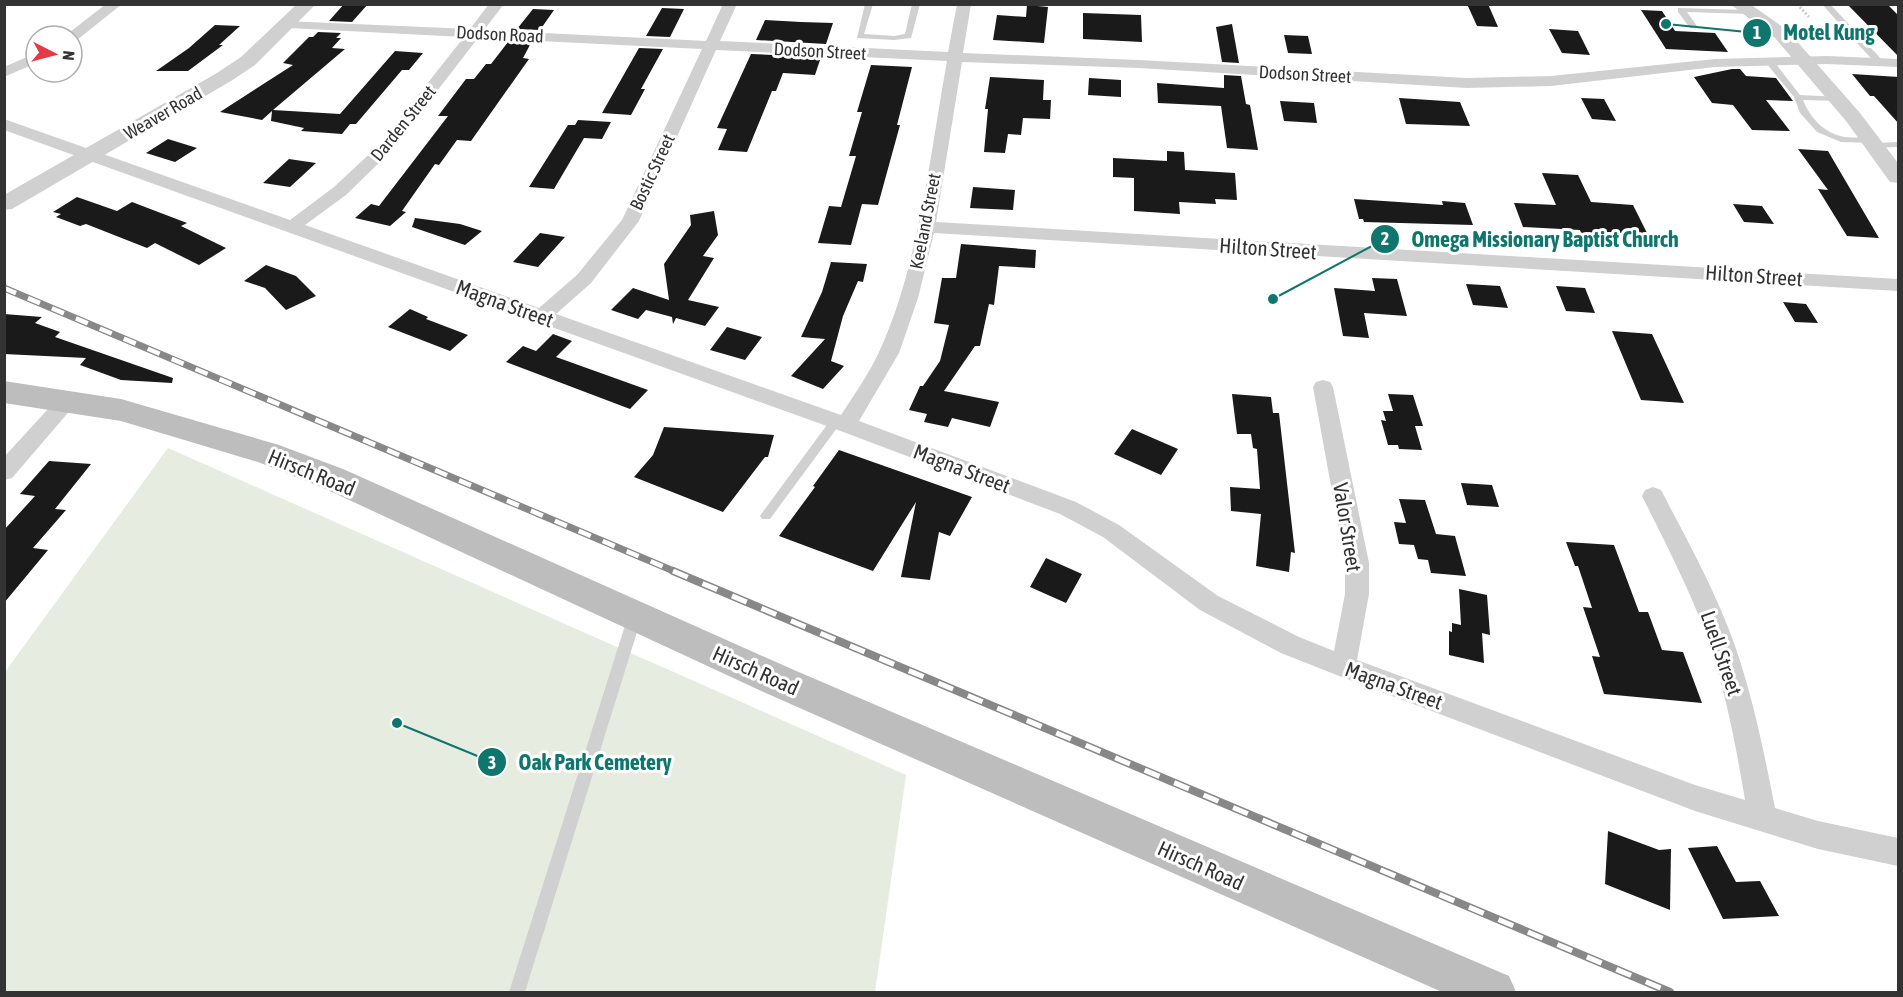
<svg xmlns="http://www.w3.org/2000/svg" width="1903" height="997" font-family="'Asap Condensed',sans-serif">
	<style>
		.green { fill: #e6ecdf }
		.building { fill: #1a1a1a }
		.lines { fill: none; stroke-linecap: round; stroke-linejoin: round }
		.path { stroke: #cdcdcd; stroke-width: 3; stroke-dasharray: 2 2; stroke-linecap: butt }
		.service { fill: #d0d0d0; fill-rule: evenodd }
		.minor { fill: #d0d0d0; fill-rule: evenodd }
		.tertiary { fill: #d0d0d0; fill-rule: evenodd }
		.secondary { fill: #bdbdbd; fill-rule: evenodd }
		.rail-far1-casing { stroke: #888; stroke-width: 7 }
		.rail-casing { stroke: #888; stroke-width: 8 }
		.rail-far1 { stroke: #fff; stroke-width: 4.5; stroke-dasharray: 13; stroke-linecap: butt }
		.rail { stroke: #fff; stroke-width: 5; stroke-dasharray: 16; stroke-linecap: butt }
		.labels { text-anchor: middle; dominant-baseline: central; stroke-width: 6; stroke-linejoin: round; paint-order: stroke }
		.far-street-label { font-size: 18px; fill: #333; stroke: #fff }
		.street-label { font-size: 21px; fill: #333; stroke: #fff }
		.leader { fill: none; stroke: #0f766e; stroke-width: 2 }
		.callout-dot { fill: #0f766e; stroke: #fff; stroke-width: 2 }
		.mark-label { font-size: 18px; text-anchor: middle; font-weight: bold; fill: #fff }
		.callout-label { font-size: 22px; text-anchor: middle; font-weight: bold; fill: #0f766e; stroke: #fff; stroke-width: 6; stroke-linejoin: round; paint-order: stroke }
	</style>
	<rect width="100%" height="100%" fill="#fff"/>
	<!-- green -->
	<path class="green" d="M168,448L906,775L875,992H5V672Z"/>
	<!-- building -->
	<path class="building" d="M344,4H368L352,22L329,21Z
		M1467,4H1488L1498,27L1477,26Z
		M1847,4H1887L1899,16V57Z
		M1027,5L1048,7L1044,43L993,40L997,15L1026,17Z
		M662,8L684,9L670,37L646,36Z
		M533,9L554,10L540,30L517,29Z
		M1641,10L1662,11L1675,31L1715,33L1728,52L1666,49Z
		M1083,13L1141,15L1142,42L1083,39Z
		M765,20L801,22L833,23L826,44L756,40Z
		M1232,24L1239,63L1222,62L1216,27Z
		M215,25L240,26L219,45H223L188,71H156L189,48Z
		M1549,29L1578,31L1590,55L1562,53Z
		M318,32L341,33L336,38H341L332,48L345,49L273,110L340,114L395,51L423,53L409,70H402L356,124H350L342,134L301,131L304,128L271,121L272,111L262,120L220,112L293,65L283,63L309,37H313Z
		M1284,35L1308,36L1312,54L1288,53Z
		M508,42L531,43L523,58L529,59L471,141L457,140L439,165L435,164L402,211L406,212L390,226L355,218L371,204L379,206L448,116H438L466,79H474L486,64H491Z
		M639,48L663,49L641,89H645L631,115L602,113Z
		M751,54L821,57L815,75L783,73L776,91H772L747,152L718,150L727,129L717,128Z
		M871,65L912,67L897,125H900L878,205L862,204L851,245L818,243L829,206L841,207L856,156H849L862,112H857Z
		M1732,69H1740L1746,76L1776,78L1793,101L1766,100L1790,131L1752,130L1733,105L1712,103L1694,77Z
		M1852,74L1899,77V124L1874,96H1870Z
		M1224,75L1241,76L1246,104L1250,105L1258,150L1227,148L1221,106L1158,103L1157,83L1224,88Z
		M990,77L1044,80L1043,100H1051L1050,119L1023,118L1021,135L1008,134L1005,153L984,152L988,109H985Z
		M1089,78L1121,80V97L1088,95Z
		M1399,98L1460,102L1470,126L1406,124Z
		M1581,98L1604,99L1616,121L1592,119Z
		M1280,101L1314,103L1317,123L1284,121Z
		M578,120L611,122L602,139L584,138L554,189L529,187L568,125H575Z
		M168,139L197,148L175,162L146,153Z
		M1798,149L1828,151L1879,238L1847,236L1818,189L1828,190Z
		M1167,151L1184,152L1185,170L1235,173L1237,200L1215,199L1216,204L1179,202L1180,214L1134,211V178L1113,177V158L1167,161Z
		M289,159L316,163L290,187L263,183Z
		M1542,173L1578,175L1591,202L1633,205L1648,235L1602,232L1606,239L1583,238L1580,230L1523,227L1514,203L1556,205Z
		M973,187L1015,190L1013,210L970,208Z
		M77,197L117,211L132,202L187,223L181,226L226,248L199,265L155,243L147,248L86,224L80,226L56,217L61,214L53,212Z
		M1354,199L1443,205L1442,201L1465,203L1473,225L1364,222L1363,219H1359Z
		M1733,204L1762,206L1774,224L1744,222Z
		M714,211L718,235L703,256L714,258L688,300L719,307L705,326L676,318L673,324L672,317L646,310L638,319L611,310L633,288L669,300L664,264L691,225L690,215Z
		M415,218L460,224L482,231L465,245L412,227Z
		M540,233L565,237L538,267L513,262Z
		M961,244L1036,250L1035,268L999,266L994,305L989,304L980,346H975L944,391L999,402L990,427L952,418L948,427L924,422L927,414L909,410L920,386H923L940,361L949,325L934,323L942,278H956Z
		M831,262L867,264L863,282L858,281L843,316L831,361L844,366L823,389L791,376L825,339L801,337L822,292Z
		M266,265L296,276L316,296L286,310L265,288L244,281Z
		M1372,278L1397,279L1407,316L1364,313L1369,338L1343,336L1334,288L1375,291Z
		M1466,284L1500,286L1508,308L1473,305Z
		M1556,286L1585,288L1595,313L1566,311Z
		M1783,302L1806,304L1818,323L1795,322Z
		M410,309L428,317L426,319L468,335L450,351L388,327Z
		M4,314L42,317L35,323L60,332L55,337L173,378L172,383L121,380L80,365L86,358L4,354Z
		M727,327L762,337L745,360L710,350Z
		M1612,331L1652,334L1684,403L1641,400Z
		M553,334L572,341L556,357L648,390L630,409L506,362L523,346L536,351Z
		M1232,394L1271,397L1273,413H1279L1295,553L1291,552L1289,572L1256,566L1261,514L1231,511L1230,487L1260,489L1257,449L1253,448L1251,434H1237Z
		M1388,394L1413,395L1423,426H1415L1422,450L1399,449L1398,445H1388L1381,420L1386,421L1383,411H1393Z
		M664,427L734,432L774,435L768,457H765L723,512L634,477L653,455Z
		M1132,429L1178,449L1161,475L1114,454Z
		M839,450L972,497L950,536L939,532L930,580L901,577L916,502L873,571L779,536L815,487L813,486Z
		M49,461L91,464L55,509L66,510L33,548L48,550L4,603V530L35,496L20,494Z
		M1461,483L1492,485L1499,507L1467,505Z
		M1399,499L1425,500L1436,534L1455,536L1466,576L1431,573L1428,560L1418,559L1414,545L1399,544L1394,522L1406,523Z
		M1566,542L1614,545L1639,612H1648L1662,650L1683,652L1702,703L1604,694L1592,656L1600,657L1583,607L1592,608L1578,566H1575Z
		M1046,558L1082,574L1066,603L1030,587Z
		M1459,589L1487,595L1490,635L1482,633L1484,663L1449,655V631L1452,632V623L1461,625Z
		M1608,831L1659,850L1671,849L1670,910L1605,884Z
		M1717,846L1736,882L1760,881L1779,916L1723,919L1688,848Z"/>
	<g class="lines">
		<!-- path -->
		<path class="path" d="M1797,4L1809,17"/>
		<!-- service -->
		<path class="service" d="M865,4H873L864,34L894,36L905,34L912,4H920L911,38L894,40L857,38Z
			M1822,4H1830L1883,61V65H1877L1848,33L1780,31L1776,29L1780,27L1844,29Z
			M1678,8L1749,10L1753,12L1749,14L1687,12L1697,26L1693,28H1690L1678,12Z
			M1766,59H1772L1800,95L1841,97V101H1838L1803,100C1810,118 1825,134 1845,137C1854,138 1864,137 1874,139V143L1841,142L1817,132L1800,113L1794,97L1766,63Z
			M1875,143L1898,142V147L1872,148V144Z
			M836,417L840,418L842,421L840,424L770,519H762L760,516L762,513L832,418Z
			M635,610L640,612L642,616L525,992H509L628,616L630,612Z"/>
		<!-- minor -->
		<path class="minor" d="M106,4H122L77,40L72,41V36H65Z
			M489,4H504L484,30L706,41L723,4H737L720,41L948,52L957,4H971L963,53L1139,60L1467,78L1551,76L1715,59L1827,56L1898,59V67L1827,64L1715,67L1551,86L1467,88L1139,68L962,62L936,222L1898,279V291L934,233L918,298L899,353L859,421L1076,502L1119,525L1218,596L1299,637L1334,651L1345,594V563L1313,387L1316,382L1323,380L1330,382L1333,387L1369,563V594L1357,660L1695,785L1745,800C1736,746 1726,694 1709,643C1691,592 1666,544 1642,496L1645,490L1653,487L1661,490C1687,540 1715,590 1734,643C1753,697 1764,752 1775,808L1818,821L1898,838V866L1818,849L1695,811L1334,674L1281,653L1200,610L1103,537L1060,514L838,430L4,130V119L290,220L334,187L378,146L464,37L289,28L282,24L284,21L470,29ZM478,38L702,49L622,220L577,275L539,308L305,225L346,195L390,152ZM716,50L947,61C930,154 919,266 879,352C869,374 854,395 841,415L556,314L591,283L639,221Z
			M36,53V63L4,77V67Z
			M66,395L73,397L76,402L73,407L12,478L4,480V457L59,397Z"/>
		<!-- tertiary -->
		<path class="tertiary" d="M297,4H316L255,65L231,81L12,209L4,210V195L217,73L241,57Z
			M1730,4H1750L1787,30L1860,113L1898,163V183L1890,182L1846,121L1775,38Z"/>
		<!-- secondary -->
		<path class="secondary" d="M4,381L121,399L279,445L343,469L794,670L1509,976L1516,992H1442L768,694L321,487L258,462L121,421L4,403Z"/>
		<defs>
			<path id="rail-far1" d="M4,288L676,572"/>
			<path id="rail" d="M673,571L1670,992"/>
		</defs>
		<!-- rail-far1 casing -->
		<use href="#rail-far1" class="rail-far1-casing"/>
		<!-- rail casing -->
		<use href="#rail" class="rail-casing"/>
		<!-- rail-far1 -->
		<use href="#rail-far1" class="rail-far1"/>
		<!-- rail -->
		<use href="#rail" class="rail"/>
	</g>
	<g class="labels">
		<!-- far-street labels -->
		<g class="far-street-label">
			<text transform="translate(500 34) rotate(3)">Dodson Road</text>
			<text transform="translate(820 51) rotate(3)">Dodson Street</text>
			<text transform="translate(1305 74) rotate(3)">Dodson Street</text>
			<text transform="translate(163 113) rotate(-30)">Weaver Road</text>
			<text transform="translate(403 123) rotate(-51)">Darden Street</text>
			<text transform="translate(652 172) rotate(-65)">Bostic Street</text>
			<text transform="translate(925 221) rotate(-79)">Keeland Street</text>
		</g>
		<!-- street labels -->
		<g class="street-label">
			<text transform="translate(1268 248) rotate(4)">Hilton Street</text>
			<text transform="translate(1754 275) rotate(4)">Hilton Street</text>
			<text transform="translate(505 303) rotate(20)">Magna Street</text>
			<text transform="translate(962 468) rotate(21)">Magna Street</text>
			<text transform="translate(312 472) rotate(22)">Hirsch Road</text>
			<text transform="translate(1348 527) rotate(81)">Valor Street</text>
			<text transform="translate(1722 653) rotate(71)">Luell Street</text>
			<text transform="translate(756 670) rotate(24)">Hirsch Road</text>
			<text transform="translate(1394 685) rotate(20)">Magna Street</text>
			<text transform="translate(1201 865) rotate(24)">Hirsch Road</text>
		</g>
	</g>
	<!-- callouts -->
	<path class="leader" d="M1666 24L1757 33M1273 299L1385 239M397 723L492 762"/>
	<g class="callout-dot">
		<circle cx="1666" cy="24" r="6"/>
		<circle cx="1273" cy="299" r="6"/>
		<circle cx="397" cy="723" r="6"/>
		<circle cx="1757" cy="33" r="15"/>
		<circle cx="1385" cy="239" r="15"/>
		<circle cx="492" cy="762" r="15"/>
	</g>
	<g class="mark-label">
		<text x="1757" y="39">1</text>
		<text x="1385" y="245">2</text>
		<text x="492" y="769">3</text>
	</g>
	<g class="callout-label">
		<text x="1829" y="40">Motel Kung</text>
		<text x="1545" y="247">Omega Missionary Baptist Church</text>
		<text x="595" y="770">Oak Park Cemetery</text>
	</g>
	<!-- border -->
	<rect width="1903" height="997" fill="none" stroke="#333333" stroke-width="12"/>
	<!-- north arrow -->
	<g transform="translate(54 54) rotate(96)"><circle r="28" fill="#ffffff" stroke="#adadad" stroke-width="1.5"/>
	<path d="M0-4.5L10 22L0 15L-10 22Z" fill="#e63946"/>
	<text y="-9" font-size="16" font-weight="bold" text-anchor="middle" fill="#333333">N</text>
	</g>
</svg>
